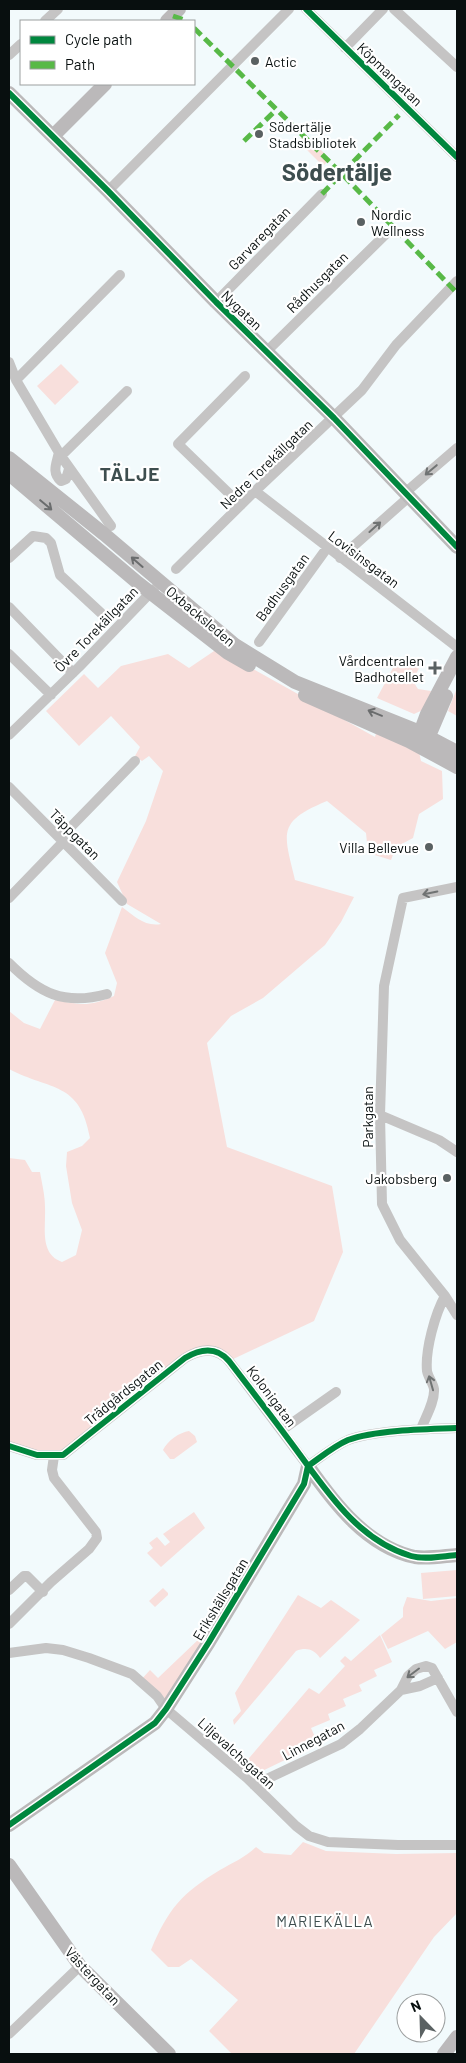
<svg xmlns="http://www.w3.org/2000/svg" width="466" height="2063" font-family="Barlow,sans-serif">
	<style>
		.green { fill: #f8dfdc }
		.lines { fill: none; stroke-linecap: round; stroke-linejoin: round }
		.street { stroke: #c5c4c4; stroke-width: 10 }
		.secondary { stroke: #bbb9ba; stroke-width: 14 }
		.quiet { stroke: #58b947; stroke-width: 5; stroke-dasharray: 10 5; stroke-linecap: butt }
		.cycleway-casing { stroke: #fff; stroke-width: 9 }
		.cycleway { stroke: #00873e; stroke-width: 6 }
		.oneway { stroke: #707373 }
		.oneway2 { stroke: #6a6c6d }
		.poi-dot { fill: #5a6162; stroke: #fff; stroke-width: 2 }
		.labels { text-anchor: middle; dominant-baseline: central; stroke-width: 4.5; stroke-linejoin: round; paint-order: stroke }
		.poi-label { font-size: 14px; fill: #080f0f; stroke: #fff; text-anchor: start }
		.street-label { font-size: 14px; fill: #080f0f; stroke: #fff }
		.neighbourhood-label { font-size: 15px; letter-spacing: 1px; fill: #3e4e4f; stroke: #fff }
		.district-label { font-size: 19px; font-weight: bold; letter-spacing: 1px; fill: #3e4e4f; stroke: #fff }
		.town-label { font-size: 24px; font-weight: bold; fill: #3e4e4f; stroke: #fff }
	</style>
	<rect width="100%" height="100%" fill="#f2fafc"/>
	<!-- green -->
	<path class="green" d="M305,134L330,159L323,166L298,141Z
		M61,364L79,382L55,405L37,386Z
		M217,649L375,737L376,733L419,752L421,761L442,771L443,799L419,814L413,838L396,847L391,860L368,853L366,833L327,801C276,822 284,833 295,880L354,897L341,922L325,945L263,998L231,1016L207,1043L227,1147L332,1186L343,1252L314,1321L229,1361L224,1355L192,1354L63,1455L9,1446V1158L25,1160L32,1172H40C42,1184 45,1195 45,1207C46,1227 39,1254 62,1262L76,1255L82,1230L72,1203L66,1166L67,1152L82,1146L90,1138C80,1081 51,1091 9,1069V1011L24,1023L40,1029L55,1000C81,1005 89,1007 114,996L117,983L105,953L122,907C134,916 145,927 161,924L127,904L117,882L146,821L163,771L149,756L142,761L135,756L140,747L111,716L79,746L46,711L84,674L98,688L121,666L168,654L189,668Z
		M395,664H420C418,676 409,676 418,689L431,691L427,708L414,714L377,698Z
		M457,688V716L448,711Z
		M189,1431L195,1436L197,1442L174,1459H170L163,1450C167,1441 180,1432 189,1431Z
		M194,1512L205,1528L161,1567L147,1553L153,1548L149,1543L157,1537L165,1546L170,1542L163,1534Z
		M457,1570V1596L423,1599L421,1573Z
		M163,1588L168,1593V1595L155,1607L149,1601Z
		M298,1595L321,1608L331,1600L360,1620L320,1658C314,1649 306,1647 296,1651L234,1725L233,1720L241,1711L235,1693Z
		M407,1597L431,1601L457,1598V1642L445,1649L428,1631L388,1649L381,1635L403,1617V1608Z
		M380,1635L392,1662L374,1670L377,1676L359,1685L362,1691L343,1699L346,1706L328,1714L330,1720L311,1728L318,1744L256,1774L259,1783L238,1771L309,1688L319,1694L345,1666L340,1661L345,1656L351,1661Z
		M201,1637L209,1642L166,1709L140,1681L150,1670L158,1678Z
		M303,1842L326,1851L396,1854L457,1853V1913L434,1937L354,2054H232L209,2031L238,2000L191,1959L179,1967H168L151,1950C168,1909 182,1893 220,1870C232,1863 246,1857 256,1847L264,1853L291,1855Z"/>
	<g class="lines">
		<!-- street -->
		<path class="street" d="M306,9L457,157
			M394,9L457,67
			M45,21L58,9
			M345,48L383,9
			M9,55L21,44
			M108,191L289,9
			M216,302L322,194
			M266,352L387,233
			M9,362L16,380L61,456L111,526
			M16,380L120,275
			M59,452C57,463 51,472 61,481L66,479L69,469
			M61,456L127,391
			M255,491L457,647
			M406,492L457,448
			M241,505L178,444L245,376
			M9,558L33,536L46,538L51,543L60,575L101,613
			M340,558L410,496
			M176,569L255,491L362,390L396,345L457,281
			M9,607L73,673
			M259,642L327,548
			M9,654L51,695
			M9,735L79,667L154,589
			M9,787L122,901
			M60,838L135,761
			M457,887L403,898L384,986L380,1115L382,1204L400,1240L445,1296L457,1315
			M9,898L64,841
			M9,963C39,993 64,1006 107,994
			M380,1115L439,1140L457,1152
			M421,1429C425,1418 435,1402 434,1389C433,1383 428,1377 427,1371C425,1350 435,1314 445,1296
			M282,1430L336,1392
			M9,1446L37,1455H63L185,1358C200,1349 216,1346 229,1361L308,1466C321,1457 334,1446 348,1440C375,1430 427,1429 457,1428
			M9,1590L24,1576H27L43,1592
			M9,1624L51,1582L89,1549L97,1538L96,1532L54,1478L52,1470L54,1456
			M9,1653L46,1648L63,1650L89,1658L132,1674L157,1696L166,1709L247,1778L296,1826L309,1836L328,1842L398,1845H457
			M401,1690L420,1686L438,1678
			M254,1785L341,1744L360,1729L401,1690L408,1676L416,1669L426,1666L432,1668L457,1712
			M9,2034L80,1966"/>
		<!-- secondary -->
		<path class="secondary" d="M167,21L179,9
			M9,93L108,191L216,302L334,418L457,547
			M53,136L105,84
			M9,458L104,534L235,645L295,682L415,730L457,752
			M9,474L138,583L228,653L249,665
			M305,695L409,741L457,767
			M417,741L427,714L457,657
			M426,743L446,696
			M308,1466C334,1503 367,1547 415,1557C428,1559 444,1556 457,1555
			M9,1825L155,1723L166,1709L209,1642L304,1484L308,1466
			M9,1865L80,1966L169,2054
			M444,2054L457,2037"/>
		<!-- quiet -->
		<path class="quiet" d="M173,16L187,21
			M194,28L342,174L457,293
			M244,141L276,110
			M322,194L399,115"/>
		<defs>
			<path id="cycleway" d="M306,9L457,157
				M9,93L108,191L216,302L334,418L457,547
				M9,1446L37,1455H63L185,1358C200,1349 216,1346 229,1361C249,1387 269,1413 289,1440C323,1485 354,1539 411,1556C425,1560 443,1556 457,1555
				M9,1825L155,1723L166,1709L209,1642L304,1484L308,1466C321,1457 334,1446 348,1440C375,1430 427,1429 457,1428"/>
		</defs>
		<!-- cycleway casing -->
		<use href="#cycleway" class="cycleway-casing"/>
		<!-- cycleway -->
		<use href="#cycleway" class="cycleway"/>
	</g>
	<!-- one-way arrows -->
	<defs><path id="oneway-shaft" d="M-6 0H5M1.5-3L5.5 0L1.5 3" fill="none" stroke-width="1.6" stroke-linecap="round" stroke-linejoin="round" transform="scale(1.25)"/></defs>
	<g class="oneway">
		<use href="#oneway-shaft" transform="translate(431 470) rotate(140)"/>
		<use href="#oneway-shaft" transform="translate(375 527) rotate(-42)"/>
		<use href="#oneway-shaft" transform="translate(430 893) rotate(168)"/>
		<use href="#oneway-shaft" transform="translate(431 1383) rotate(-106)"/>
		<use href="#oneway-shaft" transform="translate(413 1673) rotate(143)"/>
	</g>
	<g class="oneway2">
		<use href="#oneway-shaft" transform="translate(46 505) rotate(40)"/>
		<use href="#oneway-shaft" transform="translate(137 562) rotate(-139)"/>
		<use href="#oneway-shaft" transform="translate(375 713) rotate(-158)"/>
	</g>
	<!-- markers -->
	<g class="poi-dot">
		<circle cx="255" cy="61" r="5"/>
		<circle cx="259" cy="134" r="5"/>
		<circle cx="361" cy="222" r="5"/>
		<path d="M432.5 660.5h5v5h5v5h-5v5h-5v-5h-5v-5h5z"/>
		<circle cx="429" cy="847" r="5"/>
		<circle cx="447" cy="1178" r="5"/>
	</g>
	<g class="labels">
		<!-- poi labels -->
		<g class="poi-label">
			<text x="265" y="61">Actic</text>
			<text x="269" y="126">Södertälje<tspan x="269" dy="16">Stadsbibliotek</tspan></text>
			<text x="371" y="214">Nordic<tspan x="371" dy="16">Wellness</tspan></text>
			<text x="424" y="660" text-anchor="end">Vårdcentralen<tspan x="424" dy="16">Badhotellet</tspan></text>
			<text x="419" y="847" text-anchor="end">Villa Bellevue</text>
			<text x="437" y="1178" text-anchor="end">Jakobsberg</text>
		</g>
		<!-- street labels -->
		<g class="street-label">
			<text transform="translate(390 74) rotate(44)">Köpmangatan</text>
			<text transform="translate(259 238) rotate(-46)">Garvaregatan</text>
			<text transform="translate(317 282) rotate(-45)">Rådhusgatan</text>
			<text transform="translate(242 310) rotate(44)">Nygatan</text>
			<text transform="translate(266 464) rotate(-44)">Nedre Torekällgatan</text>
			<text transform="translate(364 559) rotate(37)">Lovisinsgatan</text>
			<text transform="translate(282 587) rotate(-54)">Badhusgatan</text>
			<text transform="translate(201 616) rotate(40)">Oxbacksleden</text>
			<text transform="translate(96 629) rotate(-46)">Övre Torekällgatan</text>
			<text transform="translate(75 834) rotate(45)">Täppgatan</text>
			<text transform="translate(367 1117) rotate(-90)">Parkgatan</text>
			<text transform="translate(123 1392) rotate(-39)">Trädgårdsgatan</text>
			<text transform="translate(272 1396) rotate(53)">Kolonigatan</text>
			<text transform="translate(220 1599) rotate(-59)">Erikshällsgatan</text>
			<text transform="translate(313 1740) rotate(-28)">Linnegatan</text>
			<text transform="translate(237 1753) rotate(42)">Liljevalchsgatan</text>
			<text transform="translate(93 1976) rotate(47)">Västergatan</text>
		</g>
		<!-- neighbourhood labels -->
		<g class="neighbourhood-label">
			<text x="325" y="1921">MARIEKÄLLA</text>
		</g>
		<!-- district labels -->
		<g class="district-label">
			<text x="130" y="473">TÄLJE</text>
		</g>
		<!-- town labels -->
		<g class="town-label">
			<text x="337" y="171">Södertälje</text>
		</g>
	</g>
	<!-- border -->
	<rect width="466" height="2063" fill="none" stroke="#080f0f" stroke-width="20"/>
	<!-- legend -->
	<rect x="20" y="20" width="175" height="65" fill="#ffffff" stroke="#9c9f9f"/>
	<rect x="30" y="36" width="25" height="8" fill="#00873e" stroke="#9c9f9f"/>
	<text x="65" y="45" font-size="15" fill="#080f0f">Cycle path</text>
	<rect x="30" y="61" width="25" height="8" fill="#58b947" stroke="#9c9f9f"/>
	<text x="65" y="70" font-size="15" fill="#080f0f">Path</text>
	<!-- north arrow -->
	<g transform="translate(421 2018) rotate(337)"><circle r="24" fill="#ffffff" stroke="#9c9f9f"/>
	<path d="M0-4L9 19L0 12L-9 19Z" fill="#5a6162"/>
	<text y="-8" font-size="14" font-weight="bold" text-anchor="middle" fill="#080f0f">N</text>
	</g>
</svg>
